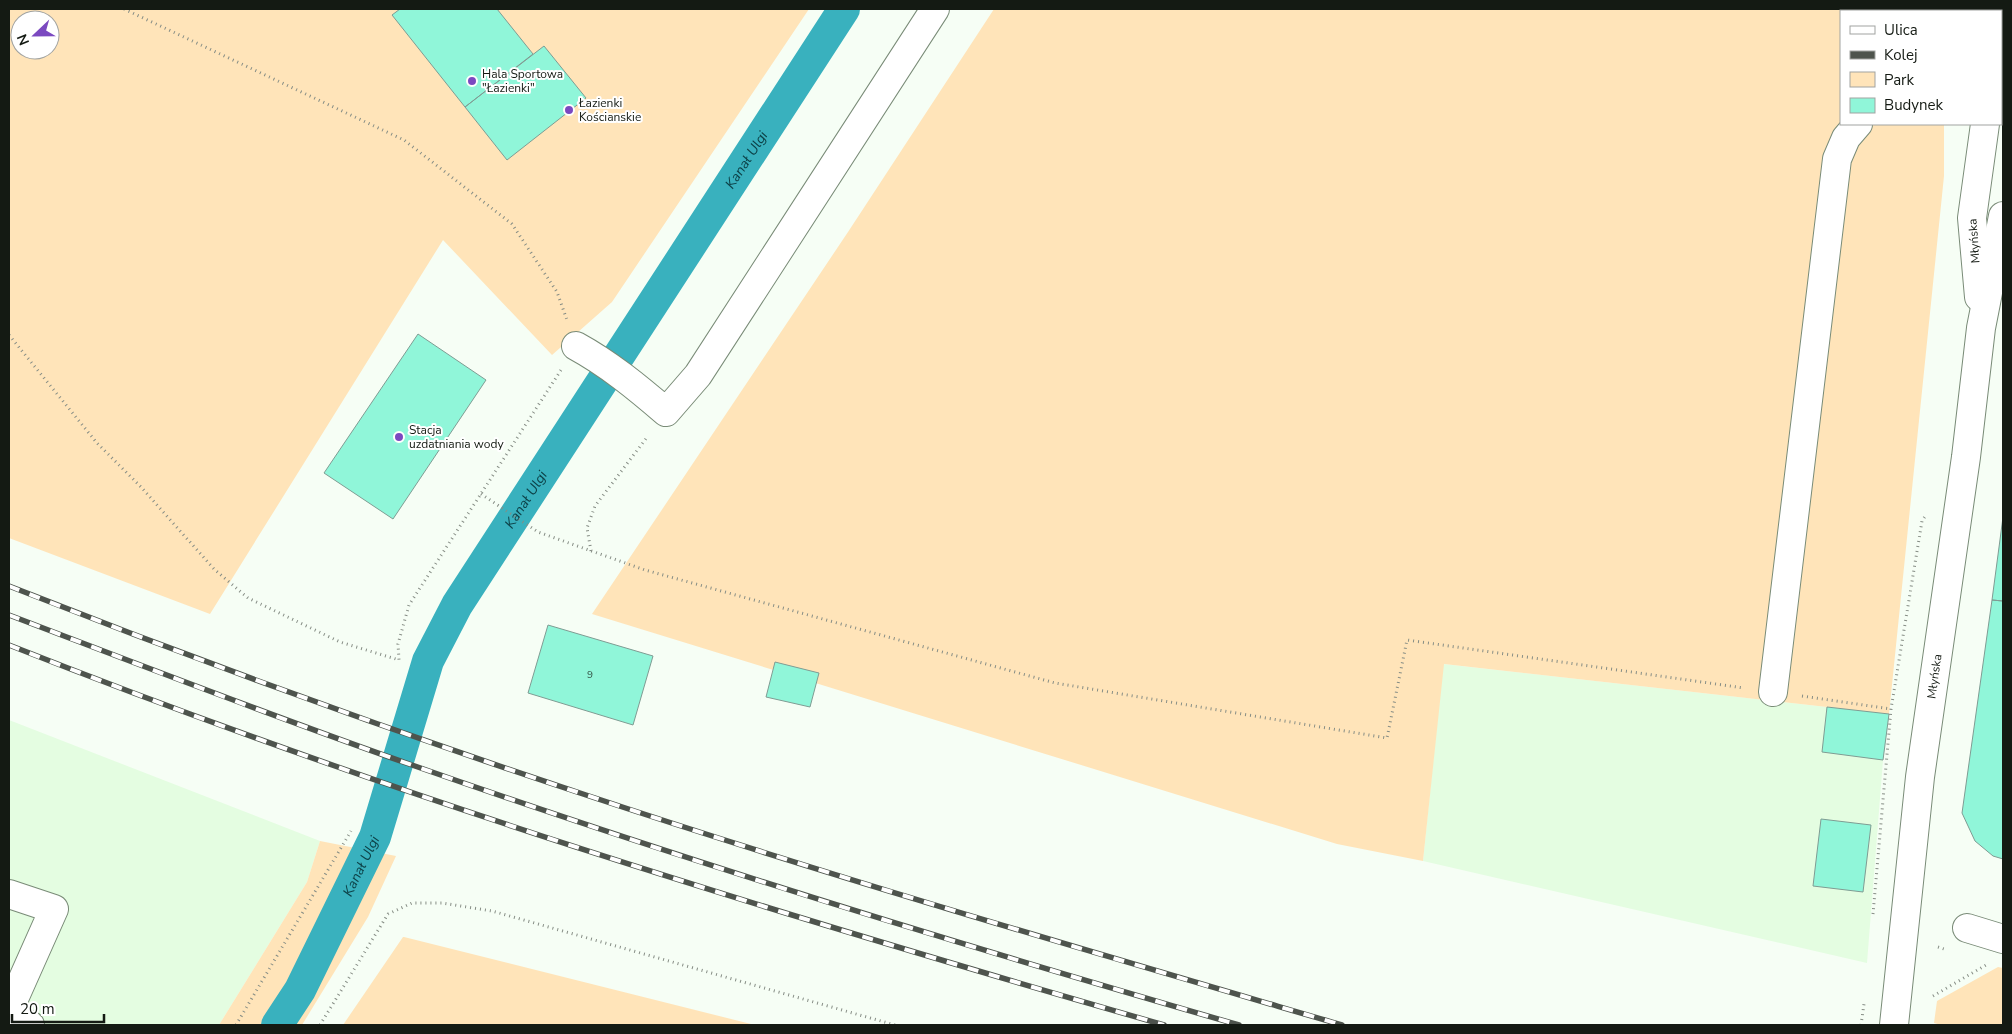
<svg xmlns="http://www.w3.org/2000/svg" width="2012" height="1034" font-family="'Nunito Sans',sans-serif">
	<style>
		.built { fill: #e4fde1 }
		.green { fill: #ffe4b9; fill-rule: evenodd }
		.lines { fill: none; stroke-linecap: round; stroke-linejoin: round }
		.canal { stroke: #39b1be; stroke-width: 32 }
		.building { fill: #90f6d9; stroke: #7f9c93 }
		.minor-casing { stroke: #798b77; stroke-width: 30 }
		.path { stroke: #868d85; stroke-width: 3; stroke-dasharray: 1 4; stroke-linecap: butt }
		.minor { stroke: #fff; stroke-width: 28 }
		.rail-casing { stroke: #4e544d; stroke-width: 5.5 }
		.rail { stroke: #fff; stroke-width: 4; stroke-dasharray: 11; stroke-linecap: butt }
		.poi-dot { fill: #7b49c0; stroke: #fff; stroke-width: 2 }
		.labels { text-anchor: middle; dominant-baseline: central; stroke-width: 4; stroke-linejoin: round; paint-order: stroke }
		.number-label { font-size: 10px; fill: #335144 }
		.poi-label { font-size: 12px; fill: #141a13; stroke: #fff; text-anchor: start }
		.street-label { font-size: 12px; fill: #141a13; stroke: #fff }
		.water-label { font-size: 14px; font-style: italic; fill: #0d4248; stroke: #fff }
	</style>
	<rect width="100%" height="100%" fill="#f6fef5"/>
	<!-- built -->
	<path class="built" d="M1443,664L1889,714L1883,760L1867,963L1423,861Z
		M9,720L320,841L307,882L219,1025H9Z"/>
	<!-- green -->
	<path class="green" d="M9,9H809L612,302L552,355L443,240L210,614L9,538ZM20,20H50V50H20Z
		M994,9H1937L1939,11H1841V124H1944V176L1889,714L1444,664L1423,861L1337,844L592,614L848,232Z
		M320,841L396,856L368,917L302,1025H219L307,882Z
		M403,937H404L755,1025H343Z
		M1998,967L2003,968V1025H1941L1934,1023L1937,1001Z"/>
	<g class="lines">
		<!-- canal -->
		<path class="canal" id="s1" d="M277,1025L300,990L375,837L428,661L457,605L844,9"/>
	</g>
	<!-- building -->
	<path class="building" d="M400,9H497L533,54L465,107L392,15Z
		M544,46L586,98L507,160L465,107Z
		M418,334L486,380L393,519L324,473Z
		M2003,517V601L1992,600Z
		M1992,600L2003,601V859L1993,856L1975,841L1962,813Z
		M548,625L653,656L633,725L528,693Z
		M775,662L819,673L810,707L766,697Z
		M1827,707L1889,714L1883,760L1822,752Z
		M1821,819L1871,825L1863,892L1813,886Z"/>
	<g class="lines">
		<defs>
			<g id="minor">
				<path d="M1972,9L1973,11"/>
				<path d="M2001,65L2003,63"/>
				<path d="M1979,297L1972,218L1985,124"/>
				<path d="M576,346C609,364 638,388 666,412L698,375L935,9"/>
				<path d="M1773,692L1837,159L1846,138L1858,124"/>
				<path d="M9,894L54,909L9,1010"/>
				<path d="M1967,928L2003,939"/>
				<path d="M9,1017L30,1025"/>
				<path id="s2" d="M1894,1025L1920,777L1966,457L1981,328L2003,216"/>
			</g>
		</defs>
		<!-- minor casing -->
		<use href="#minor" class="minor-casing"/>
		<!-- path -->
		<path class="path" d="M124,9L404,140L512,224L557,292L567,320
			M9,335L97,443L141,487L214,569L248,598L340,642L399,660L398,644L409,605L561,370
			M481,494L538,532L645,570L1055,683L1387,738L1407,640L1744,688
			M591,551L587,528L595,506L648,436
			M1802,696L1891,709
			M1873,914L1891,709L1922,521L1926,515
			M1938,947L1947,950
			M1933,996L1986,965
			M236,1025L351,831
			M320,1025L388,914L412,903H442L492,911L895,1025
			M1861,1025L1864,1004"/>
		<!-- minor -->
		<use href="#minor" class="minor"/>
		<defs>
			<path id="rail" d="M9,586C199,661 392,731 586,795C836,878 1089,951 1342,1025
				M9,615C143,666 277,718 412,765C685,861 961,945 1239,1025
				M9,645C386,794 774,913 1164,1025"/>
		</defs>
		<!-- rail casing -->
		<use href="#rail" class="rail-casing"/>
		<!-- rail -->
		<use href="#rail" class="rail"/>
	</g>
	<!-- markers -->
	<g class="poi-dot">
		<circle cx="472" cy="81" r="5"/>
		<circle cx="569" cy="110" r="5"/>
		<circle cx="399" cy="437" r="5"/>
	</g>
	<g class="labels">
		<!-- number labels -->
		<g class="number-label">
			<text x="590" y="675">9</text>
		</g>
		<!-- poi labels -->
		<g class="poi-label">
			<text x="482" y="74">Hala Sportowa<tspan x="482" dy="14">"Łazienki"</tspan></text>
			<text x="579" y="103">Łazienki<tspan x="579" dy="14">Kościanskie</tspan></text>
			<text x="409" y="430">Stacja<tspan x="409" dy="14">uzdatniania wody</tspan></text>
		</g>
		<!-- street labels -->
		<g class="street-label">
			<text transform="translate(1974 241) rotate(-94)">Młyńska</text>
			<text stroke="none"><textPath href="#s2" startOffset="351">Młyńska</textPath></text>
		</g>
		<!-- water labels -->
		<g class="water-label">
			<text stroke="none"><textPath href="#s1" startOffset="990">Kanał Ulgi</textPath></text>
			<text stroke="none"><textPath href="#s1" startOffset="585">Kanał Ulgi</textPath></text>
			<text stroke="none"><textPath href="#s1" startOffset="180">Kanał Ulgi</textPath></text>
		</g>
	</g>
	<!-- border -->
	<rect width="2012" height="1034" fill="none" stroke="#141a13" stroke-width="20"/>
	<!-- legend -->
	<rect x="1840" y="10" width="162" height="115" fill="#ffffff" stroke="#a1a3a1"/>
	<rect x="1850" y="26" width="25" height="8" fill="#ffffff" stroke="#a1a3a1"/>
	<text x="1884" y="35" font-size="15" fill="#141a13">Ulica</text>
	<rect x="1850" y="51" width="25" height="8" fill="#4e544d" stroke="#a1a3a1"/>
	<text x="1884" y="60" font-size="15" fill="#141a13">Kolej</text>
	<rect x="1850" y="72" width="25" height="15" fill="#ffe4b9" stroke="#a1a3a1"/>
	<text x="1884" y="85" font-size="15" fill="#141a13">Park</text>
	<rect x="1850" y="98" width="25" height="15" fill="#90f6d9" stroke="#a1a3a1"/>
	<text x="1884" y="110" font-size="15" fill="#141a13">Budynek</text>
	<!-- north arrow -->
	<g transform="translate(35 35) rotate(248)"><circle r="24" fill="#ffffff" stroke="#a1a3a1"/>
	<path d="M0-4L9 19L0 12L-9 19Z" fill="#7b49c0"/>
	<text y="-8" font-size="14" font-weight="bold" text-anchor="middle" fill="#141a13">N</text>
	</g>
	<!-- scale -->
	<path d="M12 1014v8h92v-8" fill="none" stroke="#141a13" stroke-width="2.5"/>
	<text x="20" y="1014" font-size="15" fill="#141a13" stroke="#ffffff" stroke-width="4" paint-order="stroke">20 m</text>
</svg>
